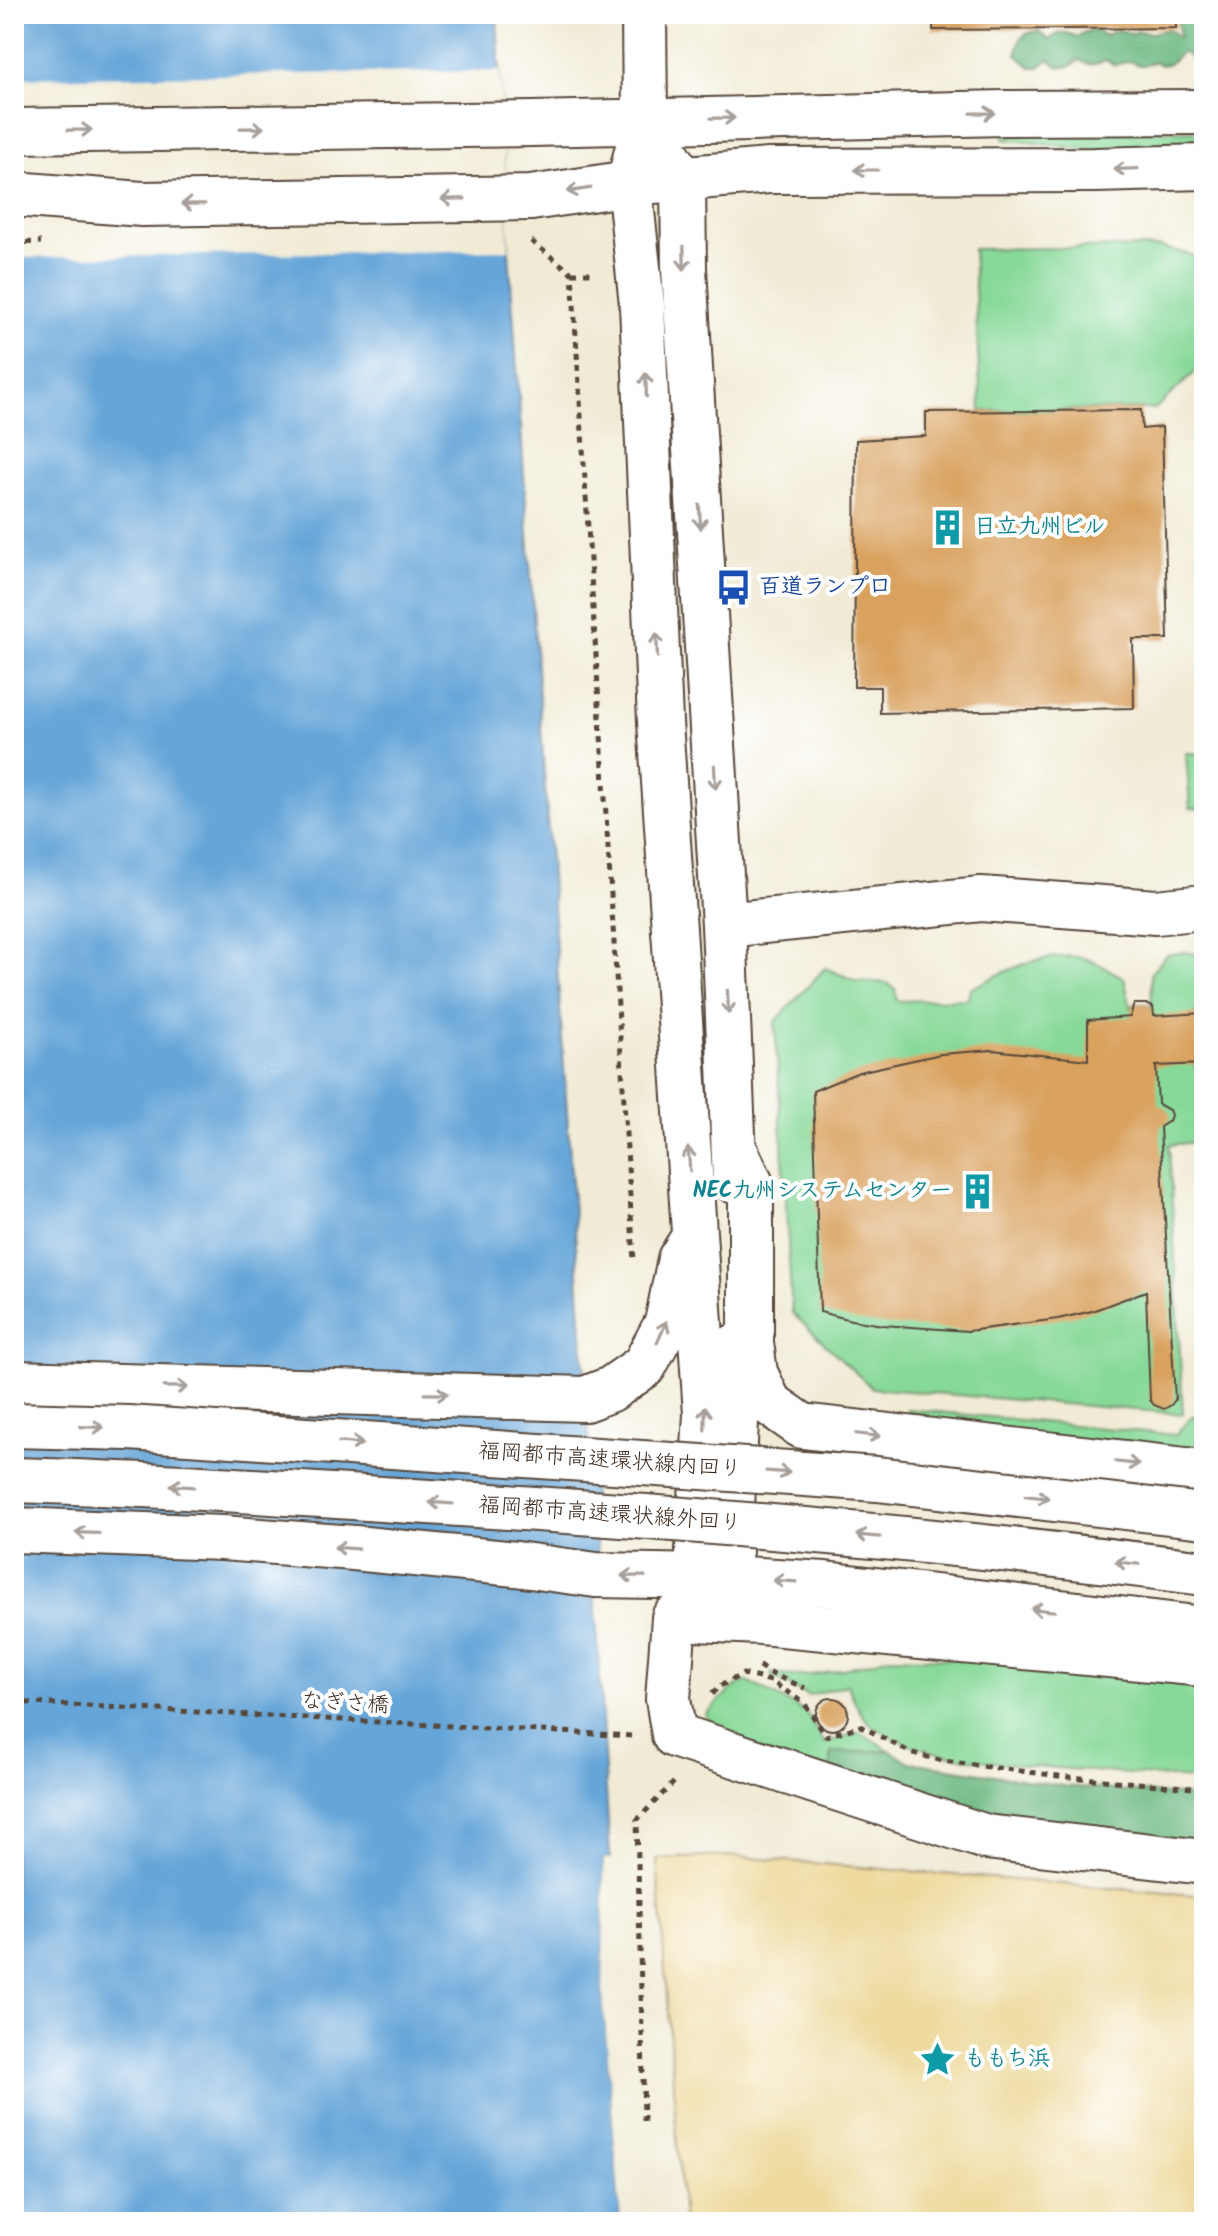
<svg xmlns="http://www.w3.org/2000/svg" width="1218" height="2236" font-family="Kalam,'Klee One',sans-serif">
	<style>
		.green { fill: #87d999; stroke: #61825c; stroke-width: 2 }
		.forest { fill: #6db981; stroke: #547250; stroke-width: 2 }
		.sand { fill: #eeda9e; stroke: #94825e; stroke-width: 2 }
		.water { fill: #65a5d8; stroke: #50687b; stroke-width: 2 }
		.pier { fill: #f1ebd6 }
		.building { fill: #d9a25f }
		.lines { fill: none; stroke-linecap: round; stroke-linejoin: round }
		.minor-casing { stroke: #56473a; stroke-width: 48 }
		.highway-casing { stroke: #56473a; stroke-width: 48 }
		.path { stroke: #56473a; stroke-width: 5; stroke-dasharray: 6 6; stroke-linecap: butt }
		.minor { stroke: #fff; stroke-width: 44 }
		.highway { stroke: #fff; stroke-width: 44 }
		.highway-bridge-casing { stroke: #56473a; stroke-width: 48; stroke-linecap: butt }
		.highway-bridge { stroke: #fff; stroke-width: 44 }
		.oneway { stroke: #a79f9a }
		.labels { text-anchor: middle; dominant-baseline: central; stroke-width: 8; stroke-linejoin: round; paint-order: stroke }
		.culture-label { font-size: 22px; font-weight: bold; fill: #0d838f; stroke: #fff; text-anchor: start }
		.transit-label { font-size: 22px; font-weight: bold; fill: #164399; stroke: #fff; text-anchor: start }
		.street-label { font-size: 22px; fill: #3b2a1e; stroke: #fff }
	</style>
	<rect width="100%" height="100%" fill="#fff"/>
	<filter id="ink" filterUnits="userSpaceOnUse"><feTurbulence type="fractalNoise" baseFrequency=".0125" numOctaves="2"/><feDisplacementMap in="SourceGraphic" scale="16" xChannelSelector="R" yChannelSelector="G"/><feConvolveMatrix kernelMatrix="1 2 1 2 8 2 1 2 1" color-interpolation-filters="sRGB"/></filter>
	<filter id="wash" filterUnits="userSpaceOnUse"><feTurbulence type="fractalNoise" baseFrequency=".006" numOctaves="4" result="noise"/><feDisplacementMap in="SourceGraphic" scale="32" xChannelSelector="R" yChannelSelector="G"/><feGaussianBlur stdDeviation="1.8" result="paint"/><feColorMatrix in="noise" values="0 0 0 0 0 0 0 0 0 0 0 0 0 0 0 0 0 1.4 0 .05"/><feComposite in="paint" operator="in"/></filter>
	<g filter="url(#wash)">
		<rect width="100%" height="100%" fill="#f1ebd6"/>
		<!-- green -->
		<path class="green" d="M1204,131V147L1091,150L1004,139V132Z
			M1159,247L1192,255L1204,268V364L1155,409L981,411L973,249Z
			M1186,753L1204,754V809L1190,808Z
			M1184,952L1204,955V994L1195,1014L1194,1064L1204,1087V1141L1169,1145L1183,1414L872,1388L792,1313L775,1022L825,968L856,981L887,983L895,989L897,1001L968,999L970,989C1004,972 1038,953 1078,957C1093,959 1111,971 1124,978L1131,1008L1134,1004H1146L1152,1007L1151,973L1166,955Z
			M907,1409L1176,1435L1192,1416H1204V1457L916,1427Z
			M891,1657L1002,1660L1204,1681V1780C1159,1776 1114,1773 1069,1769C1013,1764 918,1760 873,1726C860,1717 854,1699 847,1685L808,1696L771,1676L772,1673C809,1683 854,1665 891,1657Z
			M747,1681L806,1712L824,1743L859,1732L889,1750L832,1753L831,1772L712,1740L713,1725L705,1715L729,1691Z"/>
		<!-- forest -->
		<path class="forest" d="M1180,14H1204L1202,58L1193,59L1182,52L1169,64L1160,65L1154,61C1145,67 1140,66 1130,61L1115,65L1105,60C1095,66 1089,66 1079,60C1070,69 1058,70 1049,59L1040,67H1031L1017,55C1017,39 1023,32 1039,31L1049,40C1059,31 1066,31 1077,37C1087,29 1096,28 1105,36C1115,29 1121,29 1132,34L1137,31L1152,33L1168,29L1179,37L1178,19Z
			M889,1750L910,1762L1065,1786L1204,1797V1847L1003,1827L831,1772V1753Z"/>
		<!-- sand -->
		<path class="sand" d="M729,1856L1204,1896V2222H683L657,1859Z"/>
		<!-- water -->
		<path class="water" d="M14,14H497L507,222L597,1556L595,1594L610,1858L604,1859L603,1995L621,2222H14Z"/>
		<!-- pier -->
		<path class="pier" d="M500,71L509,250L14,258V78Z
			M614,1858L608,1862L607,1995L625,2222H621L603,1995L604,1859Z"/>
		<g id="blocks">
			<!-- building -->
			<path class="building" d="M933,14H1176V28L933,30Z
				M1141,410L1142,429L1162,427L1168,639H1133L1134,708L880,713V687H854L856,440L926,436V412Z
				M1134,1004H1146L1153,1007L1154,1016L1204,1013V1064L1156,1066L1158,1104L1169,1110L1171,1115L1169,1121L1160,1127L1175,1400L1171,1405L1164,1409L1154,1405L1150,1400L1146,1291L1092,1311L1058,1319L968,1331L883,1325L851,1320L820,1312L813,1091L859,1072L941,1054L992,1050L1088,1060V1020L1130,1017Z
				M816 1714a16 16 0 1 1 32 0a16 16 0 1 1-32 0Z"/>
		</g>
	</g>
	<g filter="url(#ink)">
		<use href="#blocks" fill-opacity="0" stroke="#56473a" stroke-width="2"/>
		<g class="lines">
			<defs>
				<path id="minor" d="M644,14L645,119L629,183L642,305L660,722L674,930
					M645,119L683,180L684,269L724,925L981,899L1156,912L1204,907
					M14,131L532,124L1005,113L1204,112
					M14,194L142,204L531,198L629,183L769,171L1095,170L1204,167
					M1204,1664L761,1622L674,1618L668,1699L674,1735L986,1837L1204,1862"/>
				<path id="highway" d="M724,925L735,1181
					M674,930L706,1414L698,1551L700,1557
					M735,1150L751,1184V1343L755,1373L769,1403L802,1426L1204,1472
					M14,1383L585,1399L611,1389L644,1366L667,1323L680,1259L694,1237
					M14,1530L222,1538L354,1548L516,1564L596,1575L711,1577L825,1584L1204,1629
					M724,1559L730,1551L736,1421V1346"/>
			</defs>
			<!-- minor casing -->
			<use href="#minor" class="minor-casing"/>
			<!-- highway casing -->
			<use href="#highway" class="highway-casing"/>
			<!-- path -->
			<path class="path" d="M531,241L572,273L634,1261
				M14,243L41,242
				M572,273H595
				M759,1666L772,1674L805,1688
				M712,1694L718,1687L743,1674L771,1681L805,1704L826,1736L861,1726L909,1752L943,1761L1059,1776L1204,1789
				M14,1702L633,1736
				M644,2121L637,1820L678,1778"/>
			<!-- minor -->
			<use href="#minor" class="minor"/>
			<!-- highway -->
			<use href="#highway" class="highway"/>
			<defs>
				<path id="highway-bridge" d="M14,1425L129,1428L877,1479L1204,1516
					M14,1480C153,1484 291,1493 429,1502C688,1518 947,1539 1204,1573"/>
			</defs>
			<!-- highway-bridge casing -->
			<use href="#highway-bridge" class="highway-bridge-casing"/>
			<!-- highway-bridge -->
			<use href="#highway-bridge" class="highway-bridge"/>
		</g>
		<!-- one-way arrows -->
		<defs><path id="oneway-shaft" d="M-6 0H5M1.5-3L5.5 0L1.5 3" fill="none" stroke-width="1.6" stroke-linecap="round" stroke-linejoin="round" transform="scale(2)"/></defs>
		<g class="oneway">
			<use href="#oneway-shaft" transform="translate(983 113) rotate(-1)"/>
			<use href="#oneway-shaft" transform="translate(723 118) rotate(-1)"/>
			<use href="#oneway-shaft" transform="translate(252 128) rotate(-1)"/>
			<use href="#oneway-shaft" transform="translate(80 130) rotate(-1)"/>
			<use href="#oneway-shaft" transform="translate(1126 169) rotate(178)"/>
			<use href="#oneway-shaft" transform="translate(866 170) rotate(180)"/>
			<use href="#oneway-shaft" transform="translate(579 190) rotate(171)"/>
			<use href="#oneway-shaft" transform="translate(453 199) rotate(179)"/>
			<use href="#oneway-shaft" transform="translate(193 204) rotate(179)"/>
			<use href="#oneway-shaft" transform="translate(684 258) rotate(89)"/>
			<use href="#oneway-shaft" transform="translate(646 385) rotate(-92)"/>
			<use href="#oneway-shaft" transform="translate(700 517) rotate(87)"/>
			<use href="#oneway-shaft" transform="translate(657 645) rotate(-92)"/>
			<use href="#oneway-shaft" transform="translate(715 777) rotate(87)"/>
			<use href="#oneway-shaft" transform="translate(728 1002) rotate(87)"/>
			<use href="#oneway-shaft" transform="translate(689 1159) rotate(-94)"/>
			<use href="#oneway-shaft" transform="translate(662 1332) rotate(-66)"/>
			<use href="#oneway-shaft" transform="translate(176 1387) rotate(1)"/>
			<use href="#oneway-shaft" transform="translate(436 1394) rotate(1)"/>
			<use href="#oneway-shaft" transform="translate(705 1418) rotate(-89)"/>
			<use href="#oneway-shaft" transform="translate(92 1427) rotate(2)"/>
			<use href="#oneway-shaft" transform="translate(868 1435) rotate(6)"/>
			<use href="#oneway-shaft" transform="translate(351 1443) rotate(4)"/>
			<use href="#oneway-shaft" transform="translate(1127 1463) rotate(6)"/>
			<use href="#oneway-shaft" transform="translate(778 1472) rotate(4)"/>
			<use href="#oneway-shaft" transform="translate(182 1486) rotate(-176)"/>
			<use href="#oneway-shaft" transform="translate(1037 1497) rotate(6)"/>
			<use href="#oneway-shaft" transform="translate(441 1503) rotate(-176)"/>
			<use href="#oneway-shaft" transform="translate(87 1533) rotate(-178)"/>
			<use href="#oneway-shaft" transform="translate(868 1536) rotate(-175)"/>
			<use href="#oneway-shaft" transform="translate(346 1548) rotate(-176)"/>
			<use href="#oneway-shaft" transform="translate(1127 1563) rotate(-174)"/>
			<use href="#oneway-shaft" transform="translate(633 1576) rotate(-179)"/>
			<use href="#oneway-shaft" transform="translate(785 1581) rotate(-176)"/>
			<use href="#oneway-shaft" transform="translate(1043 1610) rotate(-174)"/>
		</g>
	</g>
	<!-- icons -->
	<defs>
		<symbol id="building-bare" viewBox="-9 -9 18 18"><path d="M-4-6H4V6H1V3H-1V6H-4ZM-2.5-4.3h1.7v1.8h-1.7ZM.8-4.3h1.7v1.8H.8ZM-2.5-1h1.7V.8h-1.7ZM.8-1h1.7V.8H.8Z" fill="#0f9aa8" stroke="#fff" stroke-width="2.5" paint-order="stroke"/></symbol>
		<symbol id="bus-bare" viewBox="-9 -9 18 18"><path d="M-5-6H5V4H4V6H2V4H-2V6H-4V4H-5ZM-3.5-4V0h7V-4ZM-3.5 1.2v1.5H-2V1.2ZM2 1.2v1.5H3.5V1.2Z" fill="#1a4fb4" stroke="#fff" stroke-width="2.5" paint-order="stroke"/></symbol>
		<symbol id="sight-bare" viewBox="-9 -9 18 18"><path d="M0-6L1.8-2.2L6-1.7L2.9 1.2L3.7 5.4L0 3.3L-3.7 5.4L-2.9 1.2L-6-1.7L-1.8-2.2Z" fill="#0f9aa8" stroke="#fff" stroke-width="2.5" paint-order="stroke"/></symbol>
	</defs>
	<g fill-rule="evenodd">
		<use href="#building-bare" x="922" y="502" width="51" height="51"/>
		<use href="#bus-bare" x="708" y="562" width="51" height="51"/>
		<use href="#building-bare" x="952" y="1166" width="51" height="51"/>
		<use href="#sight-bare" x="912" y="2034" width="51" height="51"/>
	</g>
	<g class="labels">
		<!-- culture labels -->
		<g class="culture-label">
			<text x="974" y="527">日立九州ビル</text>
			<text x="952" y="1191" text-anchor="end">NEC九州システムセンター</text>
			<text x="964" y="2059">ももち浜</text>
		</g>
		<!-- transit labels -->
		<g class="transit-label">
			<text x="759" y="587">百道ランプ口</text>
		</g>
		<!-- street labels -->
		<g class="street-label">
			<text transform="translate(610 1461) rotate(4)">福岡都市高速環状線内回り</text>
			<text transform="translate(610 1515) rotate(4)">福岡都市高速環状線外回り</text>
			<text transform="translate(345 1704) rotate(3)">なぎさ橋</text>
		</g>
	</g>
	<!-- margin -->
	<rect width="1218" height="2236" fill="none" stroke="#fff" stroke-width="48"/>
</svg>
